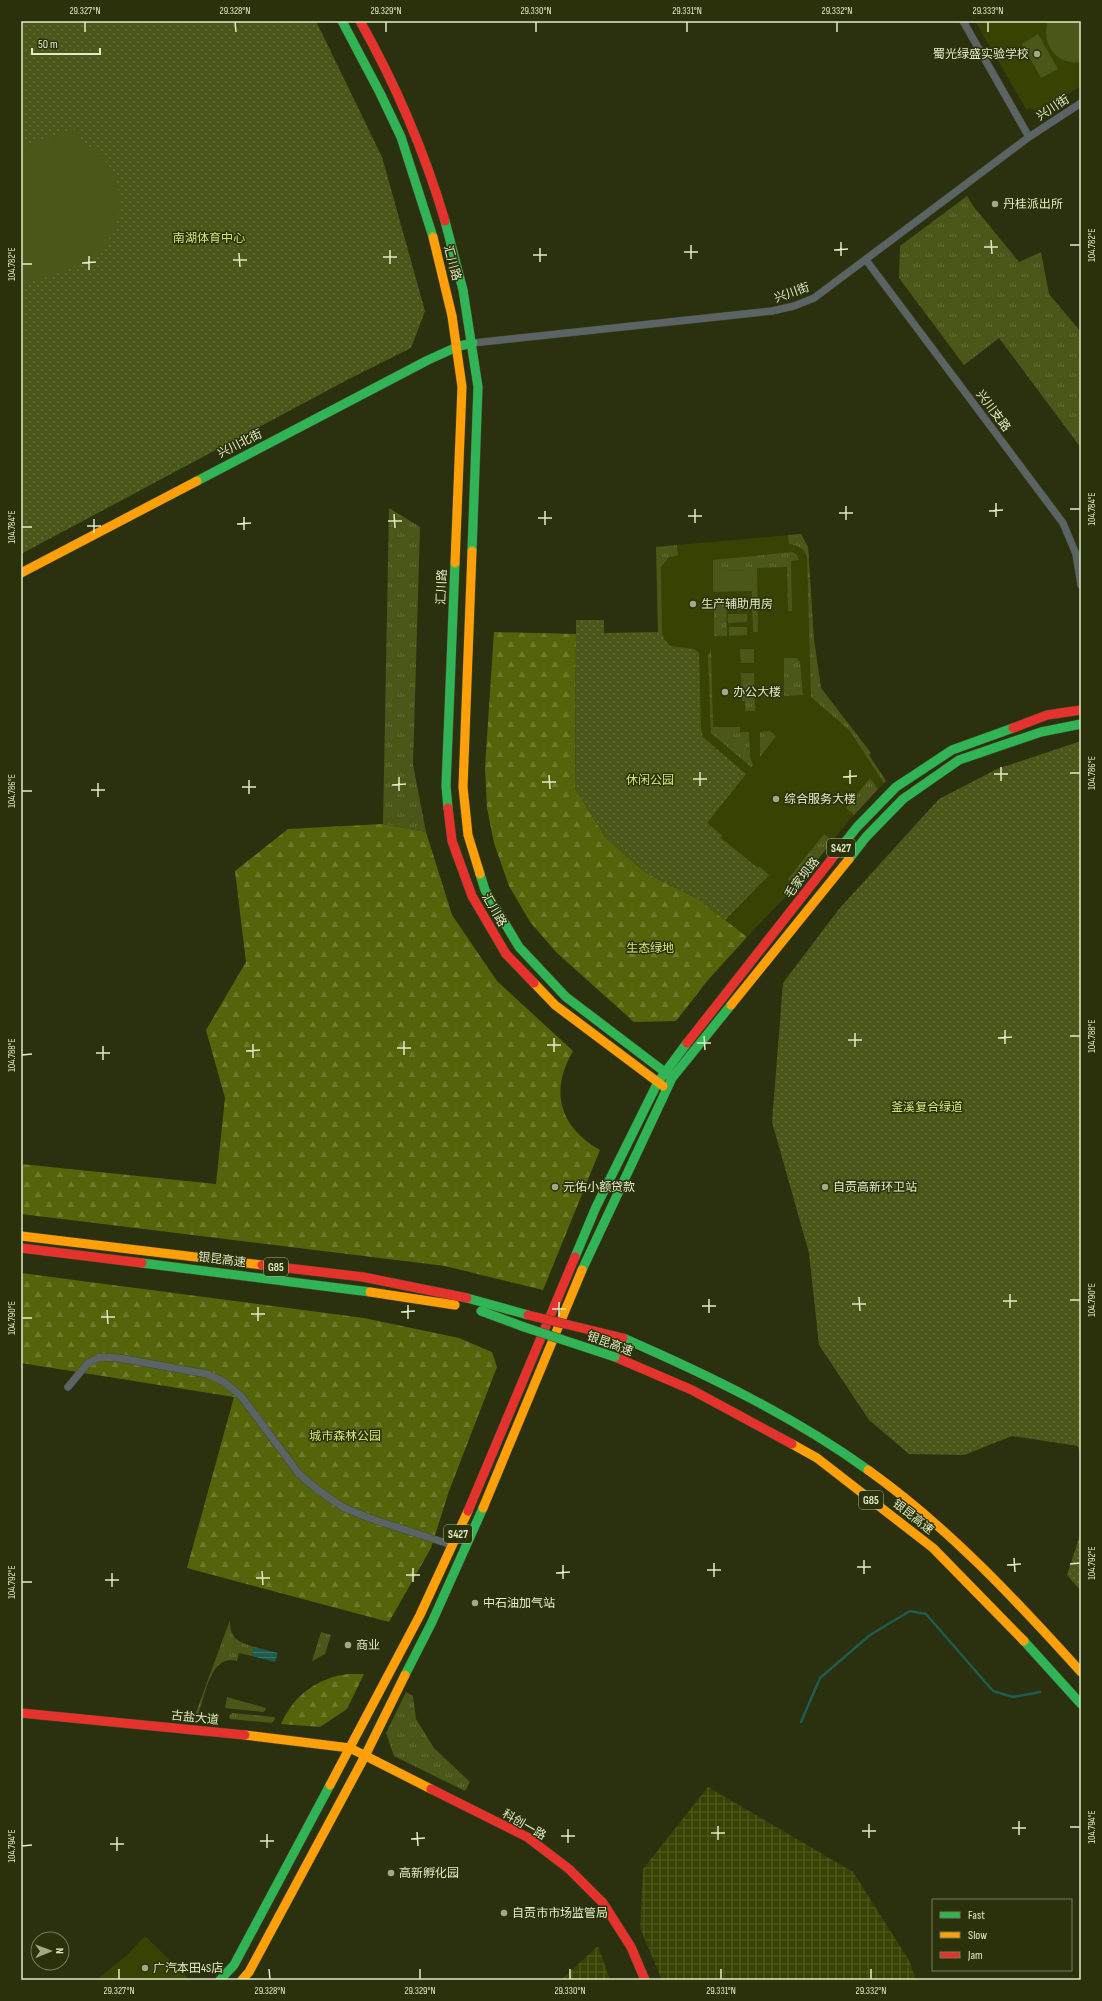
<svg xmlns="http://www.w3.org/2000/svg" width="1102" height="2001" font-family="'Sofia Sans Condensed','Noto Sans SC',sans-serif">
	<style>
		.built { fill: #384202 }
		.industrial { fill: url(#industrial-grid) }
		.grass { fill: url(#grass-tufts) }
		.forest { fill: url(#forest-firs) }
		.park { fill: url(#park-dots) }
		.garden { fill: #4b5719 }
		.water { fill: url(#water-rules) }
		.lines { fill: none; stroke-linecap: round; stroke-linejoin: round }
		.stream { stroke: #1e5c4f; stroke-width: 2.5 }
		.street-casing { stroke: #464b2f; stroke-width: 8 }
		.fast-casing { stroke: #464b2f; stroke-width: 10 }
		.slow-casing { stroke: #464b2f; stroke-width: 10 }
		.jam-casing { stroke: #464b2f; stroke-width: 10 }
		.street { stroke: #5b6465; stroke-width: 7 }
		.fast { stroke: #30b455; stroke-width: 9 }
		.slow { stroke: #ff9f0a; stroke-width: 9 }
		.jam { stroke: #e5322d; stroke-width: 9 }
		.fast-bridge-casing { stroke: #464b2f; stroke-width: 10; stroke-linecap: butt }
		.jam-bridge-casing { stroke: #464b2f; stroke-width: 10; stroke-linecap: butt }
		.fast-bridge { stroke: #30b455; stroke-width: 9 }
		.jam-bridge { stroke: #e5322d; stroke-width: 9 }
		.ticks { fill: none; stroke: #e1ebc6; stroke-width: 1.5 }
		.poi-dot { fill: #a1aa86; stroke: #2b320b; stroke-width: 1.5 }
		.labels { text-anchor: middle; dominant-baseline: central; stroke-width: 3; stroke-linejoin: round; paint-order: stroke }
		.shield { fill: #2b320b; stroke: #aab48e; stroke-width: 1 }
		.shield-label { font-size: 11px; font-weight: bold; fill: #e1ebc6 }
		.poi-label { font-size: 12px; fill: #e1ebc6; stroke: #2b320b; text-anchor: start }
		.street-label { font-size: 12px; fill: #e1ebc6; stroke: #2b320b }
		.park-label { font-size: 12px; fill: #d0e975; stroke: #2b320b }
		.neatline { fill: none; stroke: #e1ebc6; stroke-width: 1.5 }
		.ticks-label { font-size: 10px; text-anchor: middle; fill: #e1ebc6 }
	</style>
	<defs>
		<pattern id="industrial-grid" width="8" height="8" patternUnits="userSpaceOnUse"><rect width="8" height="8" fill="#384202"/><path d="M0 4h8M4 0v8" fill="none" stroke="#545d25"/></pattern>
		<pattern id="grass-tufts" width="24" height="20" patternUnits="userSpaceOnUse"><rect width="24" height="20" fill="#4b5719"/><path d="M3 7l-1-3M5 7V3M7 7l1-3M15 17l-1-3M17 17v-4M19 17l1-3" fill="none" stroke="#656f39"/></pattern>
		<pattern id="forest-firs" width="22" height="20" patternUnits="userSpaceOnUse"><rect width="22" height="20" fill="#55640a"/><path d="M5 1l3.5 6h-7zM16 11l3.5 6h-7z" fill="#6d7a2c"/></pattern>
		<pattern id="park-dots" width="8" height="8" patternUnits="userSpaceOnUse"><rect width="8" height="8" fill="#4b5719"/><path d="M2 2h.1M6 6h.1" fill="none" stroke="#656f39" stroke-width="1.8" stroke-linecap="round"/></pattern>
		<pattern id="water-rules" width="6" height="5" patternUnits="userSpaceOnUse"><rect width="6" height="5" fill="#1e5c4f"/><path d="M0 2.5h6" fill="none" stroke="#3e7467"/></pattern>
	</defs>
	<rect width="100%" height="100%" fill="#2b300f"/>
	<!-- built -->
	<path class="built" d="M975,21H1081V86L1042,110L1026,109Z
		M801,534L808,547L814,640L821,688L871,753L869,755L886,781L854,815L794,888L747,937L698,899L576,634V620H604V633L658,632L656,547Z
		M145,1936L190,1980H96L126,1956Z"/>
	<!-- industrial -->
	<path class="industrial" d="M708,1787L853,1872L910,1962L916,1980H662L640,1928L643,1869Z
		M598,1946L610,1980H561Z"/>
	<!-- grass -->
	<path class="grass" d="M967,196L974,207L1019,262L1041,252L1049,294L1081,332V448L999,338L964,365L899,278L900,246Z
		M389,508L420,527L413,765L426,832L383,824Z
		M801,534L808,547L814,640L821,688L871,753L869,755L886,781L884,783L849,730L811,697L807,556C803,548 798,545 789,544L788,535Z
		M677,545L678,555L668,558L661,567L662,632H658L656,547Z
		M793,552L797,555L799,560L791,561L792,611H788L787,567L757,568L758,632H753L751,570L713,571V560Z
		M714,602H726L727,636H714Z
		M740,649H754V663H741Z
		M711,650L713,727H740V732H749L750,757L753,765L751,767L711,733L708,655Z
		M784,658H796L800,662L803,695L784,696Z
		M741,673H754L755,711H745V701H742Z
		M770,731L776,736L760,757V732Z
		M870,778L878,789L854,815L846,808Z
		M824,834L833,841L796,886L788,879Z
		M230,1620C230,1639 237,1641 254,1647L252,1656L239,1653L237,1661C210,1653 205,1697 198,1715H195Z
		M321,1632L331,1635L325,1654L312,1661Z
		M406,1692L413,1696L416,1719L434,1748L470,1782L465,1791L394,1756L386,1733Z
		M232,1713L274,1717L275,1719L272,1723L230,1719L229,1716Z"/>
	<!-- forest -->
	<path class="forest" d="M494,632L576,634L575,788L606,838L646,873L698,899L747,937L708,980L676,1021L634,1022L557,953L530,922L509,886L494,843L487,808L485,768Z
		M383,824L426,832L452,915L497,981L573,1051C549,1092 560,1127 600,1150L543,1290L445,1266L21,1214V1164L216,1184L225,1098L206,1030L246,962L235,871L288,829Z
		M21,1273L364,1318L459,1338L492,1352L497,1367L449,1491L431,1548L389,1622L187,1568L234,1397L21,1363Z
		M348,1674H364L347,1709L320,1727L281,1724C294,1695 317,1678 348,1674Z"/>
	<!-- park -->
	<path class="park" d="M21,21H316L382,157L425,311L411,348L347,380L21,554Z
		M576,620H604V633L662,632L664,639L670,646L694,649L699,653L701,729L703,737L746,774L707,823L722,835L721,838L758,868L759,866L769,875L725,920L698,899L646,873L606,838L575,788Z
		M1081,741V1457L1078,1446L1012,1436L964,1455L909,1454L869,1420L819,1345L809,1253L772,1122L783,983L839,909L939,799L997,769Z
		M1081,1532V1591L1067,1575Z"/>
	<!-- garden -->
	<path class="garden" d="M1048,21H1081V62C1057,66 1040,43 1048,21Z
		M1038,34L1058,69L1041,78L1022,44Z
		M77,129C79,133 80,140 83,143C85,145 88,146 91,148C99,153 107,161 111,170C129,202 118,244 84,261C65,272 42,277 21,284V147Z
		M752,570V591L713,592V571Z
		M746,601L747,610H728V602Z
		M728,614H747V622L728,623Z
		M729,627H747V635L729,636Z
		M227,1697L266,1708L265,1711L263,1712L225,1708Z"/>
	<!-- water -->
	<path class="water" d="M254,1647L278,1653L275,1662L252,1656Z"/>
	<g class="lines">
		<!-- stream -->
		<path class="stream" d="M801,1722L820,1678L870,1635L910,1611L926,1614L993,1691L1013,1697L1040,1692"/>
		<defs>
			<path id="street" d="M963,21L1029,137
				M866,260L1063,523L1076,554L1081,585
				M473,343L772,311L794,306L814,298L1029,137L1081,103
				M68,1387L88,1363L100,1357L119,1358L207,1374L224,1382L241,1396L299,1474L318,1490L344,1508L372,1519L452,1545"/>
			<path id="fast" d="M342,21L380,93L401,137L433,237
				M445,221L463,290L478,387L472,551
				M197,481L428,360L459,346L473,343
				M448,808L446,786L455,563
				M838,851L857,827L896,787L952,750L1013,728
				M849,859L866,837L903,799L959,760L1041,732L1081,724
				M480,874L485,890L519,947L566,997L670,1076
				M575,1257L596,1207L658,1082L687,1043
				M142,1263L370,1292
				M582,1270L672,1078L731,1005
				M467,1298L528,1315
				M481,1311L524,1327
				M623,1338C708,1375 793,1416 868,1470
				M1024,1641L1081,1704
				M405,1675L432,1622L483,1508
				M220,1980L234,1965L330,1785"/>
			<path id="slow" d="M433,237L452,316L462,387L455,563
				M472,551L463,787L468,835L480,874
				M21,573L197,481
				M534,983L555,1005L663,1086
				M731,1005L849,859
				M21,1236L262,1265
				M370,1292L455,1305
				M792,1444L817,1458L933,1548L1024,1641
				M868,1470C948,1527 1016,1600 1081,1672
				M483,1508L582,1270
				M245,1735L350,1748L431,1789
				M330,1785L420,1615L468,1511
				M242,1980L249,1972L365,1756L405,1675"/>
			<path id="jam" d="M360,21C396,85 424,150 445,221
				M1013,728L1047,715L1081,710
				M448,808L452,841L472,896L506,954L534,983
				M687,1043L838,851
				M21,1248L142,1263
				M262,1265L363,1277L467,1298
				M615,1357L692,1390L792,1444
				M468,1511L575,1257
				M21,1713L245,1735
				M431,1789L527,1837L569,1869L603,1903L631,1947L645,1980"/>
		</defs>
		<!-- street casing -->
		<use href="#street" class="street-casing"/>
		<!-- fast casing -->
		<use href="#fast" class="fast-casing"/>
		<!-- slow casing -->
		<use href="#slow" class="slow-casing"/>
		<!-- jam casing -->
		<use href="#jam" class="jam-casing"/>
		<!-- street -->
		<use href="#street" class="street"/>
		<!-- fast -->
		<use href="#fast" class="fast"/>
		<!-- slow -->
		<use href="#slow" class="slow"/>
		<!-- jam -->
		<use href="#jam" class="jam"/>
		<defs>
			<path id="fast-bridge" d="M524,1327L615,1357"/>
			<path id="jam-bridge" d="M528,1315L623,1338"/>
		</defs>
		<!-- fast-bridge casing -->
		<use href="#fast-bridge" class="fast-bridge-casing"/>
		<!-- jam-bridge casing -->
		<use href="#jam-bridge" class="jam-bridge-casing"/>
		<!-- fast-bridge -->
		<use href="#fast-bridge" class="fast-bridge"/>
		<!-- jam-bridge -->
		<use href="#jam-bridge" class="jam-bridge"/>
	</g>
	<!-- ticks -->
	<path class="ticks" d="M85,22V32M235,22L236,32M386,22V32M536,22V32M687,22V32M837,22V32M988,22V32M991,240L992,254M841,242V256M691,245V259M1070,245H1080M984,247H998M540,248V262M390,250V264M834,250L848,249M684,252H698M239,253L240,267M533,255H547M89,256V270M383,257H397M233,260H247M82,263L96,262M22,264H32M996,503V517M846,506V520M695,509V523M1070,509H1080M545,511V525M989,511L1003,510M839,513H853M394,514L395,528M688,516H702M244,517V530M538,518H552M94,519V533M388,521H402M237,524L251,523M87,526H101M22,527H32M1001,767V781M850,770V784M700,772V786M1070,773H1080M994,774H1008M549,775L550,789M399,777V791M843,777L857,776M693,779H707M249,780V794M542,782H556M98,783V797M392,785L406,784M242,787H256M91,790H105M22,791H32M1005,1030V1044M855,1033V1047M704,1036L705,1050M1070,1036H1080M554,1038V1052M998,1038L1012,1037M848,1040H862M404,1041V1055M697,1043H711M253,1044V1058M547,1045H561M103,1046V1060M397,1048H411M246,1051L260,1050M96,1053H110M22,1055L32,1054M1010,1294V1308M859,1297L860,1311M709,1299V1313M1070,1300H1080M1003,1301H1017M559,1302V1316M852,1304H866M408,1305V1319M702,1306H716M258,1307V1321M552,1309H566M107,1310L108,1324M401,1312L415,1311M251,1314H265M101,1317H115M22,1318H32M1014,1558L1015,1572M864,1560V1574M714,1563V1577M1070,1564L1080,1563M563,1565V1579M1007,1565L1021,1564M857,1567H871M413,1568V1582M707,1570H721M262,1571L263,1585M112,1573V1587M556,1573L570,1572M406,1575H420M256,1578H270M105,1580H119M22,1582H32M1019,1821V1835M869,1824V1838M718,1826V1840M1070,1827H1080M1012,1828H1026M568,1829V1843M862,1831H876M417,1832L418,1846M711,1833H725M267,1834V1848M561,1836H575M117,1837V1851M411,1839L425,1838M260,1841H274M110,1844H124M22,1846L32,1845M119,1969V1979M269,1969L270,1979M420,1969V1979M570,1969V1979M721,1969V1979M871,1969V1979"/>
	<!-- markers -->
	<g class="poi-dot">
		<circle cx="1037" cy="54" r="4"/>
		<circle cx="995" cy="204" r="4"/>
		<circle cx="693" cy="604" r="4"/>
		<circle cx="725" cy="692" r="4"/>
		<circle cx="776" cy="799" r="4"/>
		<circle cx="555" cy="1187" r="4"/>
		<circle cx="825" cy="1187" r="4"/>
		<circle cx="475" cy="1603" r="4"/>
		<circle cx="348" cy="1645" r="4"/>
		<circle cx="391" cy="1873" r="4"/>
		<circle cx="504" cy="1913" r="4"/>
		<circle cx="145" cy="1968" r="4"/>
	</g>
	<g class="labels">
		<!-- shield labels -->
		<g class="shield">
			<rect x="827" y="839" width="28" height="18" rx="3"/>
			<rect x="264" y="1258" width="24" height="18" rx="3"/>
			<rect x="859" y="1491" width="24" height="18" rx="3"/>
			<rect x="444" y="1525" width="28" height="18" rx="3"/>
		</g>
		<g class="shield-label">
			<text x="841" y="848">S427</text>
			<text x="276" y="1267">G85</text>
			<text x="871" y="1500">G85</text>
			<text x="458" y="1534">S427</text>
		</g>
		<!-- poi labels -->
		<g class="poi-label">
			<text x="1029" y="54" text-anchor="end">蜀光绿盛实验学校</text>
			<text x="1003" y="204">丹桂派出所</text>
			<text x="701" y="604">生产辅助用房</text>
			<text x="733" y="692">办公大楼</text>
			<text x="784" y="799">综合服务大楼</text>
			<text x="563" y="1187">元佑小额贷款</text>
			<text x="833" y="1187">自贡高新环卫站</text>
			<text x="483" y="1603">中石油加气站</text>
			<text x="356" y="1645">商业</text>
			<text x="399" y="1873">高新孵化园</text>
			<text x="512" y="1913">自贡市市场监管局</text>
			<text x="153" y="1968">广汽本田4S店</text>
		</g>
		<!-- street labels -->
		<g class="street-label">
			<text transform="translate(1053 108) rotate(-33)">兴川街</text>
			<text transform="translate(452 263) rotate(75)">汇川路</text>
			<text transform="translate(792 293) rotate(-19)">兴川街</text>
			<text transform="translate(993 411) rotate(53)">兴川支路</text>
			<text transform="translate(240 444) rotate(-27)">兴川北街</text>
			<text transform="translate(442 587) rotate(-88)">汇川路</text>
			<text transform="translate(802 878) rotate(-52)">毛家坝路</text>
			<text transform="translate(494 910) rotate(60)">汇川路</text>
			<text transform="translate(222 1260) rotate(7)">银昆高速</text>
			<text transform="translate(610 1344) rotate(20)">银昆高速</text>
			<text transform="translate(913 1517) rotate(38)">银昆高速</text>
			<text transform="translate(195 1718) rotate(6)">古盐大道</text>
			<text transform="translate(524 1825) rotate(30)">科创一路</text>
		</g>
		<!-- park labels -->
		<g class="park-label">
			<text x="209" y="238">南湖体育中心</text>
			<text x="650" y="780">休闲公园</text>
			<text x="650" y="948">生态绿地</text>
			<text x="927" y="1107">釜溪复合绿道</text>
			<text x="345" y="1436">城市森林公园</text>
		</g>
	</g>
	<!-- border -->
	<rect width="1102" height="2001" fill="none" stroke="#2b320b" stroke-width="44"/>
	<!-- legend -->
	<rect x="932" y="1899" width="140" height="72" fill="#2b320b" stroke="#747c56"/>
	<rect x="940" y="1912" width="20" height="6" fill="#30b455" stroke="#747c56"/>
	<text x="968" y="1919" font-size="12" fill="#e1ebc6">Fast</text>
	<rect x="940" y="1932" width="20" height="6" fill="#ff9f0a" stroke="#747c56"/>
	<text x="968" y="1939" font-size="12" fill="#e1ebc6">Slow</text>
	<rect x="940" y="1952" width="20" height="6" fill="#e5322d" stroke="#747c56"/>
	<text x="968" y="1959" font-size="12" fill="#e1ebc6">Jam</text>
	<!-- north arrow -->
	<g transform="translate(50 1951) rotate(89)"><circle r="19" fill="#2b320b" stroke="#747c56"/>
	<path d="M0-3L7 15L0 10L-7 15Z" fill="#a1aa86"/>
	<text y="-6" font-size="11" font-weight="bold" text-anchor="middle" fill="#e1ebc6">N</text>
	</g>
	<!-- scale -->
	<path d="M32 48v6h68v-6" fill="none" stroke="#e1ebc6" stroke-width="2"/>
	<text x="38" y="48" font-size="12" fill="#e1ebc6" stroke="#2b320b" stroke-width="3" paint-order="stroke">50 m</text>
	<rect x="22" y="22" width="1058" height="1957" class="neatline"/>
	<g class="ticks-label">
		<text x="85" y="14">29.327°N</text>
		<text x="235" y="14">29.328°N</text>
		<text x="386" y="14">29.329°N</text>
		<text x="536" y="14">29.330°N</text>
		<text x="687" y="14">29.331°N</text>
		<text x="837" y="14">29.332°N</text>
		<text x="988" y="14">29.333°N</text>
		<text transform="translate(1091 245) rotate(-90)" y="4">104.782°E</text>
		<text transform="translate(11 264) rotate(-90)" y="4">104.782°E</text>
		<text transform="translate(1091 509) rotate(-90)" y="4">104.784°E</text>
		<text transform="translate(11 527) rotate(-90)" y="4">104.784°E</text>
		<text transform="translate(1091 773) rotate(-90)" y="4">104.786°E</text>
		<text transform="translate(11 791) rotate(-90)" y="4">104.786°E</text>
		<text transform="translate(1091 1036) rotate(-90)" y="4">104.788°E</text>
		<text transform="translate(11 1055) rotate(-90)" y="4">104.788°E</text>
		<text transform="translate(1091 1300) rotate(-90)" y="4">104.790°E</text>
		<text transform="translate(11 1318) rotate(-90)" y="4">104.790°E</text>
		<text transform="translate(1091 1563) rotate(-90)" y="4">104.792°E</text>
		<text transform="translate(11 1582) rotate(-90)" y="4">104.792°E</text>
		<text transform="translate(1091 1827) rotate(-90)" y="4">104.794°E</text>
		<text transform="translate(11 1846) rotate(-90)" y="4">104.794°E</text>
		<text x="119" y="1994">29.327°N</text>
		<text x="270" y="1994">29.328°N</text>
		<text x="420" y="1994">29.329°N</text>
		<text x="570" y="1994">29.330°N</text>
		<text x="721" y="1994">29.331°N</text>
		<text x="871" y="1994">29.332°N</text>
	</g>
</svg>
